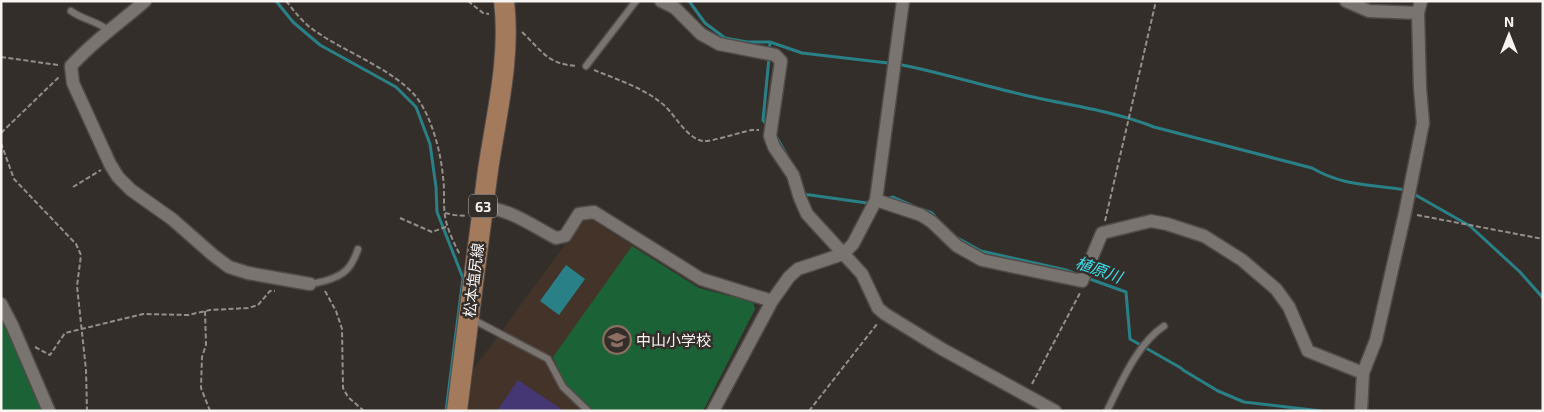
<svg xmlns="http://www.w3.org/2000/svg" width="1544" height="412" font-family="'Exo 2','Noto Sans JP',sans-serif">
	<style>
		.education { fill: #433328 }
		.green { fill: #1b6236 }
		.water { fill: #2a8087 }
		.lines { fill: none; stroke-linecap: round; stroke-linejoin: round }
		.stream { stroke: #2a8087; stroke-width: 3 }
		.building { fill: #443773 }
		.lane-casing { stroke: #504b49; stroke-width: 9 }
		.street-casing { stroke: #504b49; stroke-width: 15 }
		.primary-casing { stroke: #504b49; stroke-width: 22 }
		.path { stroke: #948f8c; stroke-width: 2; stroke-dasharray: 5 2.5; stroke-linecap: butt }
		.lane { stroke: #7a7470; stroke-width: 6 }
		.street { stroke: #7a7470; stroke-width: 12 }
		.primary { stroke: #a37a5c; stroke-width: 20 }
		.labels { text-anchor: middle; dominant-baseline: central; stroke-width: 5; stroke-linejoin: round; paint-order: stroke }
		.shield { fill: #342e2b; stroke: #bdb9b6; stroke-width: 1 }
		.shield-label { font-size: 14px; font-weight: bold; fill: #f8f4f2 }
		.street-label { font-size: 15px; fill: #f8f4f2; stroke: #342e2b }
		.poi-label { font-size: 15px; fill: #f8f4f2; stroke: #342e2b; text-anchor: start }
		.water-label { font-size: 16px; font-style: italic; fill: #3be1ee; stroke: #342e2b }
	</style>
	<rect width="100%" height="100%" fill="#342e2b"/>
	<!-- education -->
	<path class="education" d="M592,220L699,288L753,302L755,309L703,411H469L473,370L582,221Z"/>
	<!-- green -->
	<path class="green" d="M632,246L699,288L753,302L755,309L703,411H592L565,384L553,357Z
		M1,319L13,342L43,411H1Z"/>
	<!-- water -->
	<path class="water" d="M566,265L585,279L559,315L540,301Z"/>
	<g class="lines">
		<!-- stream -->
		<path class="stream" d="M276,1L293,22L320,45L396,87L416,107L430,144L436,187L437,212L463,278L446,411
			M689,1L705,23L725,38L747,42H770L802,53L888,63
			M769,52L770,42
			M902,65C942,73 981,85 1020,94C1065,105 1111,110 1154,127L1312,168C1345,187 1371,184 1406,190
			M767,125L763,120L769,58
			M777,138L790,161
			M1412,193L1470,226L1520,272L1543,298
			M803,194L867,203
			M887,199L893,197L918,208
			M924,210L932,213L937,219
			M954,236L981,251L1066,270L1076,274
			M1087,278L1126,292L1130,339L1181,368L1183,370L1218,391L1244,402L1321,411"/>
	</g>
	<!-- building -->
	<path class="building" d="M518,380L564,411H497Z"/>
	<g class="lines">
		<defs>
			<path id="lane" d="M71,11C83,20 98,21 109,31
				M586,66L636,1
				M310,284C323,282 341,278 349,267C353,262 356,255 358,249
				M472,319L548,359L563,387L588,411
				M1107,411C1121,383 1137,344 1164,326"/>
			<path id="street" d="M145,1C120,23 93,41 71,66L73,83L110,164L118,177L131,190L172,219L213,255L229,267L248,273L310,284
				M661,1L675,8L701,34L719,44L775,55L781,61L770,136L774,147L793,175L800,198L807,214L862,274L878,308L885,314L942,349L1055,411
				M1346,1L1369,11L1418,13
				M876,200L921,215L932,222L957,246L982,260L1082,281L1102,233L1151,221L1167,224L1204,236L1242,260L1276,289L1289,307L1308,351L1363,373
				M483,207C510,209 533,226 556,238L565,236L579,214L594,212L701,279L772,301
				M1,304L12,325L49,411
				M713,411L772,301L789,277L798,269L843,254L853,244L876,200L903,1
				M1361,411L1363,373L1376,340L1405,213L1423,123L1420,88L1418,13L1421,1"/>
			<path id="primary" d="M457,411C467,331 477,250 488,170C496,116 511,57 504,1"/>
		</defs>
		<!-- lane casing -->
		<use href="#lane" class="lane-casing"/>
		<!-- street casing -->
		<use href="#street" class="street-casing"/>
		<!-- primary casing -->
		<use href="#primary" class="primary-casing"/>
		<!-- path -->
		<path class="path" d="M286,1C295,12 303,23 315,31C345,52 395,70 417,98C432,118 441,153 443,177C445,190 443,203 445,216C447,229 454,243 460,255
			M468,1L483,13L489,14
			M522,32C543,52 547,64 577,66
			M1,57L58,65
			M594,70C618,80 647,89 666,107C676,117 688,139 703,141C711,142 741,132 752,130H759
			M1,133L60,76
			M1,143L14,179L76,244L81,255L77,286L86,370L87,411
			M73,187L101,170
			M445,213L454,215L467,216
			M1417,215L1543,239
			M400,218L432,232L448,226
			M1105,221L1156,1
			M325,291L336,311L342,329L343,388L348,397L364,411
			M205,311L206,345L202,357L201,388L210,411
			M35,347L50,355L65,333L143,314L188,315L210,310L248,308L258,305L270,291H275
			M1032,384L1080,293
			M809,411L877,324"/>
		<!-- lane -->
		<use href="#lane" class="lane"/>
		<!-- street -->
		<use href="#street" class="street"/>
		<!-- primary -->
		<use href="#primary" class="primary"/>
	</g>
	<!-- icons -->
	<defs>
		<symbol id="school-ring" viewBox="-11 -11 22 22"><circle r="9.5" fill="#342e2b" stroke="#8d6e63" stroke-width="1.5"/><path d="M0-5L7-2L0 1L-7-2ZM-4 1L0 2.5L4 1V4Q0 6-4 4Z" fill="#8d6e63"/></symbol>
	</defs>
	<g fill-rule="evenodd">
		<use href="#school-ring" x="601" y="324" width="32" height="32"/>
	</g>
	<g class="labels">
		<!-- shield labels -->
		<rect class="shield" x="469" y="194.5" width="28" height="23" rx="4"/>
		<g class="shield-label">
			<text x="483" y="206">63</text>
		</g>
		<!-- street labels -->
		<g class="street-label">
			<text transform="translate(473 280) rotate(-83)">松本塩尻線</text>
		</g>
		<!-- poi labels -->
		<g class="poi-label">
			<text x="636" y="340">中山小学校</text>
		</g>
		<!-- water labels -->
		<g class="water-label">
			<text transform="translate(1099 269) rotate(20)">植原川</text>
		</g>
	</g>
	<!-- border -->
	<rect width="1544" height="412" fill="none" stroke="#f8f4f2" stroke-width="5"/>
	<!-- north arrow -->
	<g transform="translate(1509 35)" stroke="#342e2b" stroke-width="4" paint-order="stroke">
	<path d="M0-4L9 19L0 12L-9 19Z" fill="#f8f4f2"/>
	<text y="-8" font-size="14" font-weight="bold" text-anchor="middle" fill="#f8f4f2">N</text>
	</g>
</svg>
